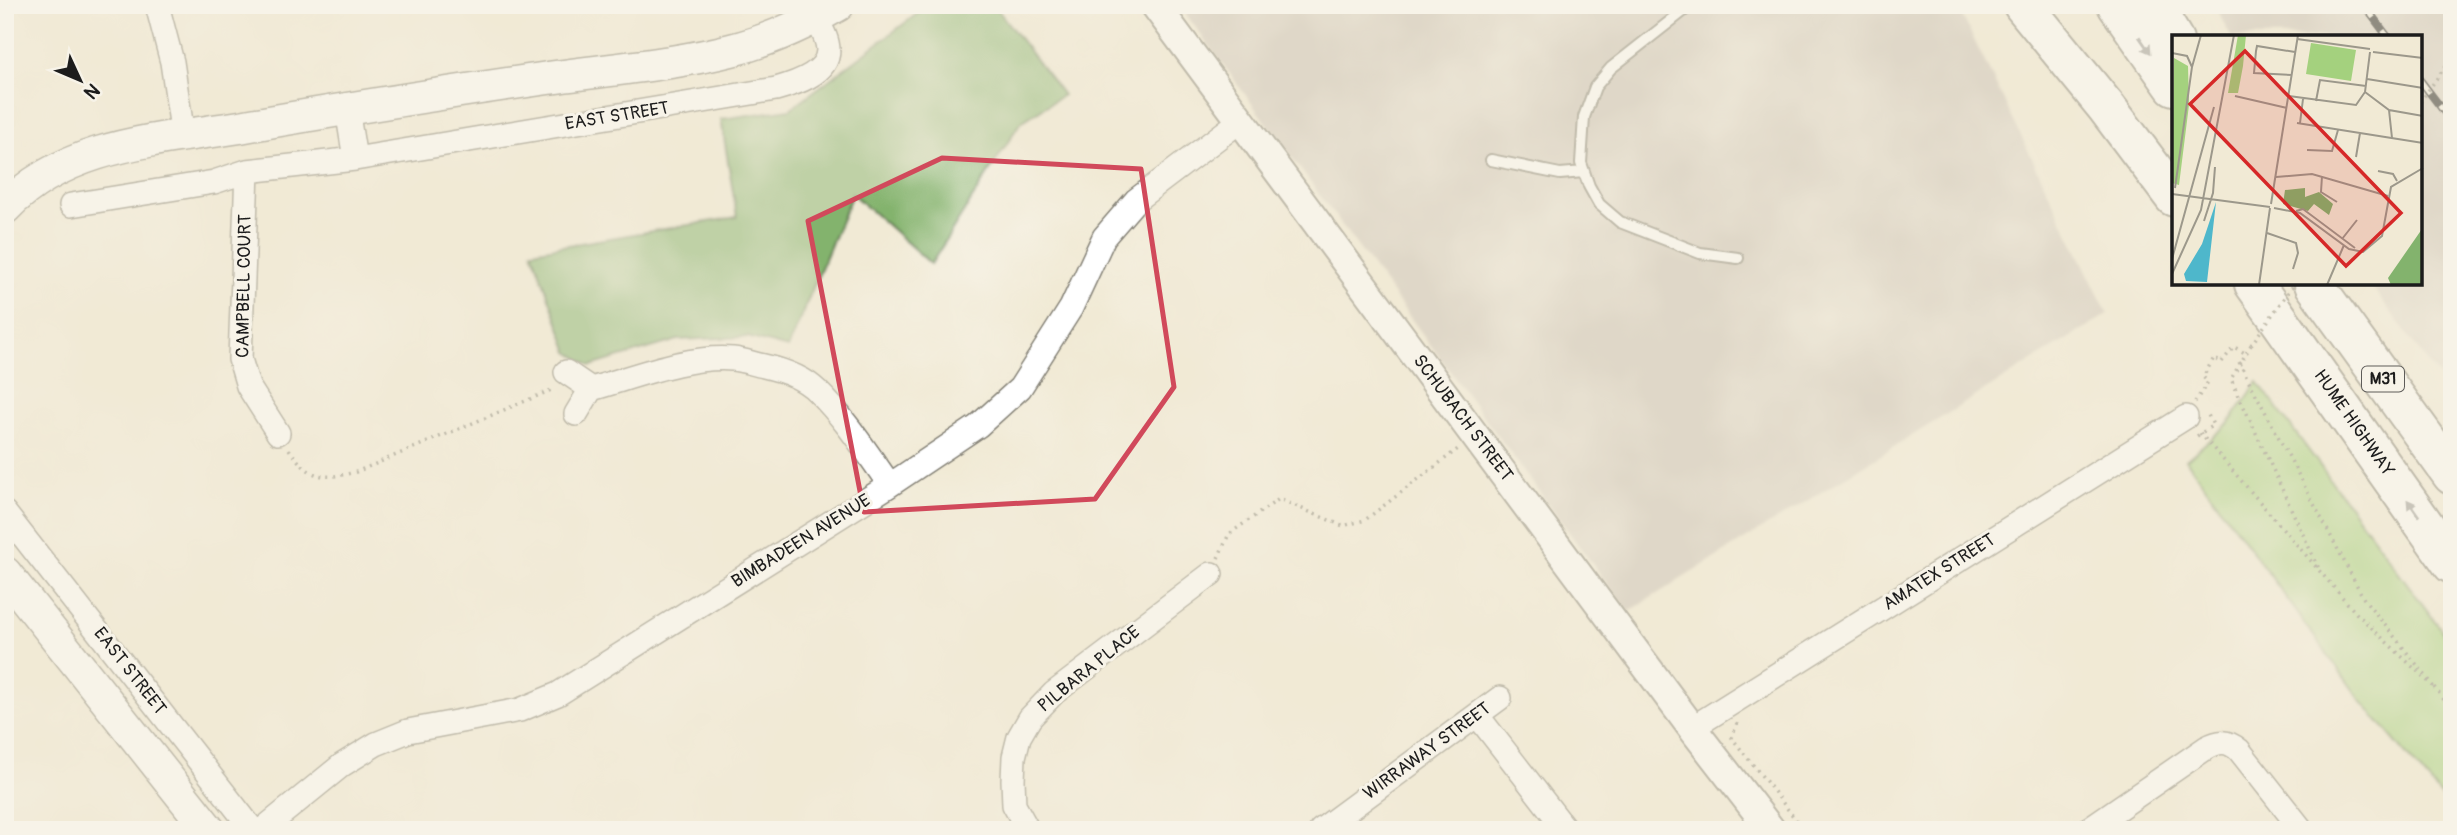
<svg xmlns="http://www.w3.org/2000/svg" width="2457" height="835" font-family="Pangolin,sans-serif">
	<style>
		.industrial { fill: #cbc2b8 }
		.green { fill: #a4d17e; stroke: #60764d; stroke-width: 2 }
		.forest { fill: #83b36d; stroke: #506844; stroke-width: 2 }
		.lines { fill: none; stroke-linecap: round; stroke-linejoin: round }
		.service-casing { stroke: #868378; stroke-width: 14 }
		.minor-casing { stroke: #868378; stroke-width: 26 }
		.tertiary-casing { stroke: #868378; stroke-width: 32 }
		.secondary-casing { stroke: #868378; stroke-width: 35 }
		.motorway-casing { stroke: #868378; stroke-width: 42 }
		.path { stroke: #868378; stroke-width: 3.5; stroke-dasharray: 2 5; stroke-linecap: butt }
		.service { stroke: #fff; stroke-width: 10 }
		.minor { stroke: #fff; stroke-width: 23 }
		.tertiary { stroke: #fff; stroke-width: 28 }
		.secondary { stroke: #fff; stroke-width: 32 }
		.motorway { stroke: #fff; stroke-width: 38 }
		.rail-casing { stroke: #1c1c1c; stroke-width: 8 }
		.rail { stroke: #f7f3e8; stroke-width: 5; stroke-dasharray: 16; stroke-linecap: butt }
		.path-bridge { stroke: #868378; stroke-width: 3.5; stroke-dasharray: 2 5; stroke-linecap: butt }
		.oneway { fill: #999 }
		.marked { fill: none; stroke: #d1495b; stroke-width: 5; stroke-linejoin: round }
		.labels { text-anchor: middle; dominant-baseline: central; stroke-width: 6; stroke-linejoin: round; paint-order: stroke }
		.shield { fill: #f7f3e8; stroke: #5e5c59; stroke-width: 2 }
		.shield-label { font-size: 16px; font-weight: bold; fill: #1c1c1c }
		.street-label { font-size: 18px; fill: #1c1c1c; stroke: #f7f3e8 }
		.inset-road { fill: none; stroke: #9c988b; stroke-width: 2 }
		.view { fill: #d62828; fill-opacity: 0.15; stroke: #d62828; stroke-width: 3.5 }
		.inset-edge { fill: none; stroke: #1c1c1c; stroke-width: 3.5 }
	</style>
	<rect width="100%" height="100%" fill="#f7f3e8"/>
	<filter id="ink" filterUnits="userSpaceOnUse"><feTurbulence type="fractalNoise" baseFrequency=".0143" numOctaves="2"/><feDisplacementMap in="SourceGraphic" scale="14" xChannelSelector="R" yChannelSelector="G"/><feConvolveMatrix kernelMatrix="1 2 1 2 8 2 1 2 1" color-interpolation-filters="sRGB"/></filter>
	<filter id="wash" filterUnits="userSpaceOnUse"><feTurbulence type="fractalNoise" baseFrequency=".00686" numOctaves="4" result="noise"/><feDisplacementMap in="SourceGraphic" scale="28" xChannelSelector="R" yChannelSelector="G"/><feGaussianBlur stdDeviation="1.57" result="paint"/><feColorMatrix in="noise" values="0 0 0 0 0 0 0 0 0 0 0 0 0 0 0 0 0 1.4 0 .05"/><feComposite in="paint" operator="in"/></filter>
	<g filter="url(#wash)">
		<rect width="100%" height="100%" fill="#f1ead5"/>
		<!-- industrial -->
		<path class="industrial" d="M1179,5H1957L2108,314L1628,612Z
			M2214,5H2452V395L2370,284H2420V37H2231Z"/>
		<!-- green -->
		<path class="green" d="M2258,382L2452,644V809L2362,702L2186,460L2229,423Z"/>
		<!-- forest -->
		<path class="forest" d="M929,5H994L1063,95L1020,123L931,264L852,194L788,348L747,337L678,340L591,366L569,352L532,251L737,217L721,119L790,109Z"/>
	</g>
	<g filter="url(#ink)">
		<g class="lines">
			<defs>
				<path id="service" d="M1691,5L1611,68L1595,87L1584,117L1581,163L1589,186L1599,204L1620,222L1700,253L1738,258
					M1491,160L1560,174L1584,172"/>
				<path id="minor" d="M157,5L172,62L183,136
					M347,109L355,159
					M247,171L240,359L248,386L278,433
					M71,205L214,182L247,171L355,159L776,89C794,84 828,74 828,50C828,39 821,28 816,18
					M566,372L591,389
					M576,414L591,389C634,377 688,355 733,359C743,360 754,364 764,366C782,370 804,378 817,391C845,418 867,453 890,485
					M5,513L253,830
					M1477,715L1566,830
					M1692,728L2186,417
					M262,830L342,765L376,744L408,731L520,710L558,694L890,485L978,426L1020,388L1071,308L1104,237L1136,200L1240,121
					M1028,830L1014,805L1013,780L1014,757L1019,737L1030,718L1054,693L1211,574
					M1321,830L1500,698
					M2087,830L2206,748C2219,741 2227,740 2239,750L2302,830"/>
				<path id="tertiary" d="M1155,5L1692,728L1771,830"/>
				<path id="secondary" d="M5,208C65,144 159,140 240,127C343,109 445,93 548,78C609,69 672,65 731,50C769,41 805,24 838,5
					M5,573L209,830"/>
				<path id="motorway" d="M2023,5L2107,108L2174,197
					M2117,5L2174,86
					M2153,5L2174,40
					M2254,284L2452,564
					M2314,284L2452,475"/>
			</defs>
			<!-- service casing -->
			<use href="#service" class="service-casing"/>
			<!-- minor casing -->
			<use href="#minor" class="minor-casing"/>
			<!-- tertiary casing -->
			<use href="#tertiary" class="tertiary-casing"/>
			<!-- secondary casing -->
			<use href="#secondary" class="secondary-casing"/>
			<!-- motorway casing -->
			<use href="#motorway" class="motorway-casing"/>
			<!-- path -->
			<path class="path" d="M2251,345L2231,379L2320,571
				M2239,362L2364,599L2430,681
				M2195,402L2208,382L2203,377L2214,358L2221,363L2234,347L2245,353
				M2200,433L2356,613L2436,689
				M2197,436L2213,425L2206,411
				M289,449C310,479 322,480 356,472L554,389
				M1218,558L1229,534L1279,499L1343,526L1365,520L1458,449
				M2434,687L2452,710
				M1737,723L1732,738L1804,830
				M997,830L1004,824"/>
			<!-- service -->
			<use href="#service" class="service"/>
			<!-- minor -->
			<use href="#minor" class="minor"/>
			<!-- tertiary -->
			<use href="#tertiary" class="tertiary"/>
			<!-- secondary -->
			<use href="#secondary" class="secondary"/>
			<!-- motorway -->
			<use href="#motorway" class="motorway"/>
			<defs>
				<path id="rail" d="M2364,5L2388,37
					M2420,80L2452,122"/>
			</defs>
			<!-- rail casing -->
			<use href="#rail" class="rail-casing"/>
			<!-- rail -->
			<use href="#rail" class="rail"/>
			<!-- path-bridge -->
			<path class="path-bridge" d="M2420,102L2452,57
				M2251,345L2294,284"/>
		</g>
		<!-- one-way arrows -->
		<defs><path id="oneway-solid" d="M-6-.8H1V-3.2L6.5 0L1 3.2V.8H-6Z" transform="scale(1.75)"/></defs>
		<g class="oneway">
			<use href="#oneway-solid" transform="translate(2145 45) rotate(55)"/>
			<use href="#oneway-solid" transform="translate(2413 508) rotate(-125)"/>
		</g>
	</g>
	<!-- marked area -->
	<path d="M0 0H2457V835H0ZM942,158L1141,169L1174,387L1095,499L864,512L808,221Z" fill="#f1ead5" fill-opacity=".55" fill-rule="evenodd"/>
	<path class="marked" d="M942,158L1141,169L1174,387L1095,499L864,512L808,221Z"/>
	<g class="labels">
		<!-- shield labels -->
		<rect class="shield" x="2362" y="366.5" width="42" height="25" rx="5"/>
		<g class="shield-label">
			<text x="2383" y="379">M31</text>
		</g>
		<!-- street labels -->
		<g class="street-label">
			<text transform="translate(617 116) rotate(-9)">EAST STREET</text>
			<text transform="translate(244 286) rotate(-89)">CAMPBELL COURT</text>
			<text transform="translate(1463 418) rotate(53)">SCHUBACH STREET</text>
			<text transform="translate(2354 423) rotate(55)">HUME HIGHWAY</text>
			<text transform="translate(801 541) rotate(-32)">BIMBADEEN AVENUE</text>
			<text transform="translate(1939 572) rotate(-32)">AMATEX STREET</text>
			<text transform="translate(1089 669) rotate(-39)">PILBARA PLACE</text>
			<text transform="translate(130 671) rotate(52)">EAST STREET</text>
			<text transform="translate(1427 751) rotate(-36)">WIRRAWAY STREET</text>
		</g>
	</g>
	<!-- overview -->
	<g transform="translate(2172 35)">
		<rect width="250" height="250" fill="#f1ead5"/>
		<path d="M66,0H74L71,31L66,58H56ZM139,8L184,15L179,46L134,39ZM2,23L16,31L17,70L7,150L0,148Z" fill="#a4d17e"/>
		<path d="M133,153V162L147,157L161,169L157,180L142,169L136,176L111,169L113,155ZM250,194V250H219L216,243Z" fill="#83b36d"/>
		<path d="M44,167L35,247L14,246L12,239L30,209Z" fill="#4eb7cb"/>
		<path class="inset-road" d="M125,4L198,14M201,17L251,23M0,18L15,21L20,32L3,153M20,32L29,0M120,40L82,38L84,16L85,11L123,17M195,44L251,53M193,57L217,75L251,81M63,61L115,73M117,61L184,70L193,57L198,17M144,66L148,45L194,51M217,75L220,103M125,88L251,108M128,88L131,64M135,115L160,116L166,95M184,122L188,98M206,136L221,139L225,146M150,141L149,157L165,167M104,142L140,139L216,161M0,159L98,172M99,169L126,0M102,173L128,178L177,214L191,217L210,201L219,152L251,133M124,176L131,174L183,213M32,186L41,158L43,132M95,198L124,208L126,218L121,234M170,204L185,185M0,224L42,72M0,239L29,175L62,0M87,250L98,173M155,250L172,210"/>
		<path class="view" d="M73,16L229,178L174,231L18,69Z"/>
		<rect width="250" height="250" class="inset-edge"/>
	</g>
	<!-- margin -->
	<rect width="2457" height="835" fill="none" stroke="#f7f3e8" stroke-width="28"/>
	<!-- north arrow -->
	<g transform="translate(80 80) rotate(134)" stroke="#f7f3e8" stroke-width="5" paint-order="stroke">
	<path d="M0-5L12 26L0 18L-12 26Z" fill="#1c1c1c"/>
	<text y="-10" font-size="19" font-weight="bold" text-anchor="middle" fill="#1c1c1c">N</text>
	</g>
</svg>
